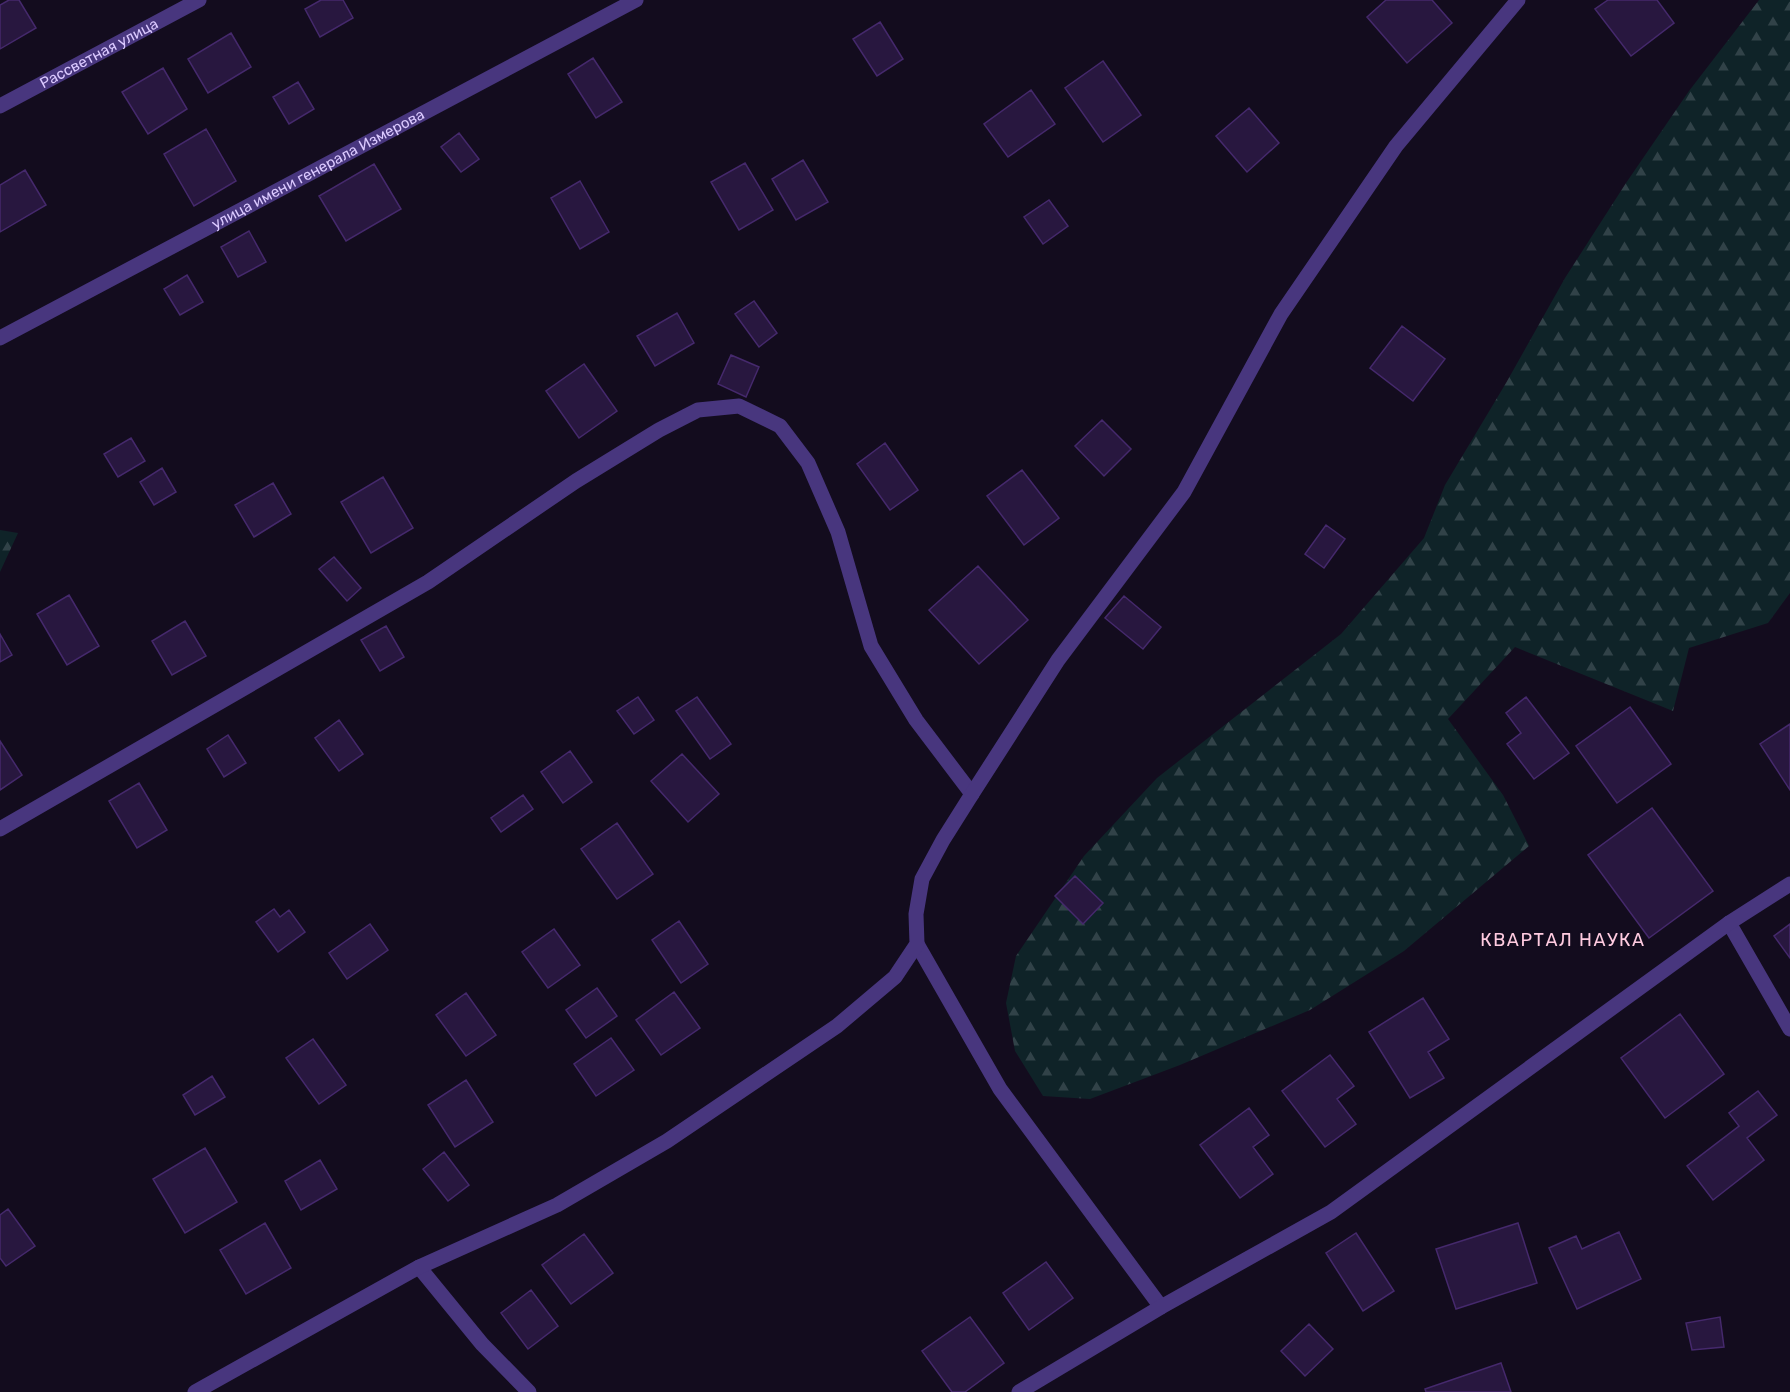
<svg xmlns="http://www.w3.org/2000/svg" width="1790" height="1392" font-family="Rubik,sans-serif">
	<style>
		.forest { fill: url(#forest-firs) }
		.building { fill: #28173f; stroke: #45296c; stroke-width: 1.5 }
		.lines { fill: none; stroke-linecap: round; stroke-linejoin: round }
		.lane { stroke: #48367e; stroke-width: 15 }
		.street { stroke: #48367e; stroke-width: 15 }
		.labels { text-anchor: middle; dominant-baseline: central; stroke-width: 4.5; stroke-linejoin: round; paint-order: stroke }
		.street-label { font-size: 15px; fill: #dbc9ff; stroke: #130c1e }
		.quarter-label { font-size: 18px; letter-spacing: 1.5px; fill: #ffcbe0; stroke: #130c1e }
	</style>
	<defs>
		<pattern id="forest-firs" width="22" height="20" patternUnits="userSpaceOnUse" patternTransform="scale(1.5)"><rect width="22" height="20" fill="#0f2328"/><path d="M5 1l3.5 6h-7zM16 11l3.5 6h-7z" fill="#314248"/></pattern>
	</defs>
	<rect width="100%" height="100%" fill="#130c1e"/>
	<!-- forest -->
	<path class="forest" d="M1759,0H1790V593L1768,623L1689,648L1673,711L1515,647L1448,719L1503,795L1529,846L1404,951L1310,1010L1180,1065L1090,1099L1043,1096L1015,1051L1006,1003L1016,956L1084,856L1157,778L1341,634L1424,538L1445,485L1506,383L1565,278L1626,183L1689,91Z
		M0,530L18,533L0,572Z"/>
	<!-- building -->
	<path class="building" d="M9,0H19L36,28L0,49V5Z
		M321,0H343L353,18L320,37L305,9Z
		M1386,0H1432L1452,23L1407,63L1367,17Z
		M1608,0H1657L1674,23L1631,56L1595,9Z
		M880,22L903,59L877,76L853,39Z
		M231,33L251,67L208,93L188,59Z
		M593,58L622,102L596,118L568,74Z
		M1103,61L1141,115L1103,142L1065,88Z
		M163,68L187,109L148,134L122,92Z
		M298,82L314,109L289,124L273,97Z
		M1031,90L1055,124L1008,157L984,124Z
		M1249,108L1279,143L1247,172L1216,136Z
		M206,129L236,181L194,206L164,154Z
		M459,133L479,159L461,172L441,147Z
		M803,160L828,202L796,220L772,179Z
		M745,163L773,210L739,230L711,182Z
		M374,164L401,209L346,241L319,196Z
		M25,170L46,205L0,232V185Z
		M580,181L609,232L580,249L551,198Z
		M1049,200L1068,226L1043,244L1024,217Z
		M249,231L266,262L238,277L221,247Z
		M187,275L203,302L180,315L164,289Z
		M754,301L777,333L759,347L735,314Z
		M677,313L694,343L655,366L637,336Z
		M1402,326L1445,359L1413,401L1370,368Z
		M731,355L759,367L746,397L718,384Z
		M584,364L617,411L579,438L546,391Z
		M1102,420L1131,449L1104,476L1075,446Z
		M131,438L145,461L118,477L104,454Z
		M885,443L918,490L890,510L857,464Z
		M162,468L176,492L154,505L140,482Z
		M1022,470L1059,518L1024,545L987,496Z
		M383,477L413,528L371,553L341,502Z
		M273,483L291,514L254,537L235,505Z
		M1326,525L1345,539L1324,568L1305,554Z
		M334,557L361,588L347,601L319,569Z
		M978,566L1028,620L979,664L929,610Z
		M69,595L99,646L67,665L37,614Z
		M1124,596L1161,627L1143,649L1105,618Z
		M185,621L206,656L172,675L152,641Z
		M386,626L404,657L380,671L361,640Z
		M0,634L12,655L0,662Z
		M638,697L654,720L634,734L617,711Z
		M697,697L731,744L710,759L676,711Z
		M1526,697L1569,753L1534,779L1507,744L1521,733L1506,713Z
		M1630,707L1671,764L1617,803L1576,746Z
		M339,720L363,754L339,771L315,738Z
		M1790,724V790L1760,744Z
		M228,735L246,763L224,777L207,749Z
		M0,741L22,775L0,790Z
		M570,751L592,782L563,803L541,772Z
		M682,754L719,794L688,822L651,781Z
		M139,783L167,830L137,848L109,801Z
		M523,795L533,809L501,832L491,818Z
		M1652,808L1713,891L1649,938L1588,855Z
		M617,823L653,874L617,899L581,849Z
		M1075,876L1103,903L1083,924L1055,896Z
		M274,909L280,917L289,910L305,932L278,952L256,922Z
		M679,921L708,964L681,983L652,940Z
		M370,924L388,950L347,979L329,953Z
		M1790,924V958L1774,936Z
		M554,929L580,965L548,988L522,952Z
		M597,988L617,1016L586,1038L566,1010Z
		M674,992L700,1028L661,1055L636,1020Z
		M466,993L496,1035L466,1056L436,1015Z
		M1423,998L1449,1039L1428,1052L1444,1078L1410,1098L1369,1032Z
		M1680,1014L1724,1074L1665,1118L1621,1058Z
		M611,1038L634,1070L596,1096L574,1064Z
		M313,1039L346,1085L319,1104L286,1058Z
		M1330,1055L1354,1086L1337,1099L1356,1124L1325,1147L1282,1091Z
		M212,1076L225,1097L195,1115L183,1095Z
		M466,1080L493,1122L455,1147L428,1105Z
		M1758,1091L1777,1115L1747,1138L1764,1160L1713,1200L1687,1166L1739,1126L1729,1113Z
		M1249,1108L1269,1135L1253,1147L1273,1174L1240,1198L1200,1145Z
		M205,1148L237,1202L185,1233L153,1179Z
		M444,1152L469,1185L448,1201L423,1169Z
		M320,1160L337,1189L301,1210L285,1181Z
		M8,1209L35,1246L6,1266L0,1258V1215Z
		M265,1223L291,1268L246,1294L220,1250Z
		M1518,1223L1537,1283L1456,1309L1436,1249Z
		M1619,1232L1641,1279L1577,1309L1549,1248L1576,1236L1582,1249Z
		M1356,1233L1394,1291L1363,1311L1326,1253Z
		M584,1234L613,1273L571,1304L542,1265Z
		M1046,1262L1073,1298L1029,1330L1003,1293Z
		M531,1290L558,1326L528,1349L501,1313Z
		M970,1317L1004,1363L965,1392H952L922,1351Z
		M1720,1317L1724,1347L1692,1350L1686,1323Z
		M1309,1324L1333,1349L1305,1376L1281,1351Z
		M1501,1363L1511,1392H1426L1425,1389Z"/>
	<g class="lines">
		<!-- lane -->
		<path class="lane" d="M917,944L1000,1089L1161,1307"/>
		<!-- street -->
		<g class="street">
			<path id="s1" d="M0,106L199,0"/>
			<path id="s2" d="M0,338L636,0"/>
			<path d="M0,829L428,582L576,481L659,430L698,410L739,406L780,426L808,463L838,532L871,646L916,720L972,794"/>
			<path d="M1729,923L1790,1029"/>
			<path d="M419,1267L482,1344L529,1392"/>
			<path d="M195,1392L419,1267L557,1205L667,1141L837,1026L895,977L917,944L916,914L922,879L943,840L972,794L1058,660L1184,492L1281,314L1396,146L1518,0"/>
			<path d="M1019,1392L1161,1307L1331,1212L1729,923L1790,884"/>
		</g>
	</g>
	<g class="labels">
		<!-- street labels -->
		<g class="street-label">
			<text stroke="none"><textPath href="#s1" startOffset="112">Рассветная улица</textPath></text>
			<text stroke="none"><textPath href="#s2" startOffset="360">улица имени генерала Измерова</textPath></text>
		</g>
		<!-- quarter labels -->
		<g class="quarter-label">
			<text x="1563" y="940">КВАРТАЛ НАУКА</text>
		</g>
	</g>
</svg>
